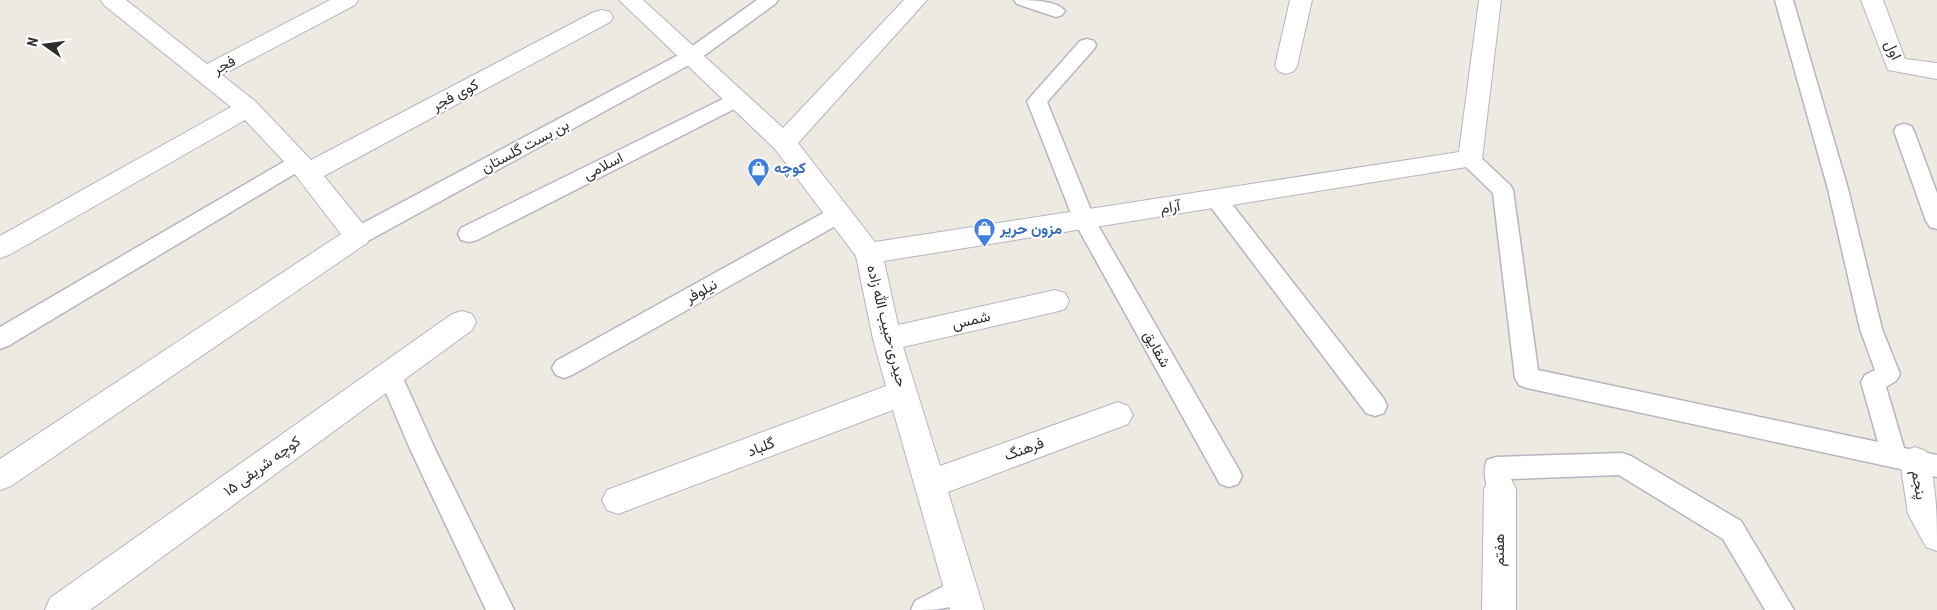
<svg xmlns="http://www.w3.org/2000/svg" width="1937" height="610" font-family="'Roboto Condensed',Vazirmatn,sans-serif">
	<style>
		.lines { fill: none; stroke-linecap: round; stroke-linejoin: round }
		.lane-casing { stroke: #b4b5c1; stroke-width: 3 }
		.street-casing { stroke: #b4b5c1; stroke-width: 2 }
		.lane { fill: #fff; fill-rule: evenodd }
		.street { fill: #fff; fill-rule: evenodd }
		.labels { text-anchor: middle; dominant-baseline: central; stroke-width: 4; stroke-linejoin: round; paint-order: stroke }
		.street-label { font-size: 15px; fill: #2e2e2e; stroke: #fff }
		.shop-label { font-size: 15px; font-weight: bold; fill: #366cbe; stroke: #fff; text-anchor: start }
	</style>
	<rect width="100%" height="100%" fill="#efeae1"/>
	<g class="lines">
		<defs>
			<path id="lane" d="M757,0H778L775,4L698,60L366,242L358,244L350,242L347,236L350,230L684,52Z
				M1014,0C1028,0 1057,0 1065,11L1062,15L1056,17L1017,4Z
				M1775,0H1793L1848,189L1882,329L1900,374L1896,381L1886,387L1904,448L1937,455V477L1527,388L1519,385L1515,378L1493,193L1463,164L1460,159L1463,154L1470,152L1477,154L1510,185L1513,190L1538,370L1878,442L1861,382L1865,375L1875,370L1860,329L1828,189Z
				M1087,39L1094,41L1096,45L1094,49L1047,102L1095,220L1238,468L1242,476L1238,484L1229,487L1220,484L1074,221L1027,101L1080,41Z
				M737,92L744,94L747,99L744,104L477,240L469,242L461,240L458,234L461,228Z
				M1904,124L1911,126L1914,131L1937,193V229L1930,227L1926,221L1894,131L1897,126Z
				M299,155L306,157L309,162L306,167L8,346L0,349V327L292,157Z
				M1217,192L1224,194L1384,399L1387,406L1384,413L1375,416L1366,413L1210,206L1207,200L1210,194Z
				M839,206L846,208L850,214L846,220L572,375L564,378L556,375L552,368L556,361L832,208Z
				M390,364L398,367L434,447L514,610H486L411,451L378,374L382,367Z
				M1622,453L1631,456L1741,521L1794,610H1765L1723,539L1619,475L1511,479L1513,489L1509,497L1500,501L1491,497C1486,485 1482,472 1487,460L1496,457Z
				M961,577L971,581L974,590C964,610 934,610 911,610L915,601Z"/>
			<path id="street" d="M101,0H126L207,64L330,0H358L355,5L222,75L256,102L311,160L594,12L602,10L610,12L613,17L610,22L324,176L367,229L371,236L367,243L11,486L0,490V459L341,234L290,168L245,120L9,255L0,258V236L231,107L104,5Z
				M619,0H643L783,128L904,0H927L798,143L875,242L1459,152L1479,0H1501L1482,159L1479,165L884,261L898,325L1055,290L1065,293L1069,301L1065,309L1055,312L903,347L940,466L1118,402L1128,406L1133,415L1128,424L948,492L984,610H950L893,410L618,514L607,510L602,500L607,490L886,386L873,339L856,256L775,149Z
				M1290,0H1312L1297,66L1294,71L1286,74L1278,71L1275,66Z
				M1861,0H1883L1905,59L1937,63V79L1888,70Z
				M462,311L472,314L476,322L472,330L90,610H45L50,598L452,314Z
				M1915,447L1926,451C1937,482 1937,518 1937,551L1926,547L1908,514L1900,461L1904,451Z
				M1500,475L1511,479L1516,489V610H1482L1484,489L1489,479Z"/>
		</defs>
		<!-- lane casing -->
		<use href="#lane" class="lane-casing"/>
		<!-- street casing -->
		<use href="#street" class="street-casing"/>
		<!-- lane -->
		<use href="#lane" class="lane"/>
		<!-- street -->
		<use href="#street" class="street"/>
	</g>
	<!-- icons -->
	<defs>
		<symbol id="shop-pin" viewBox="-11 -11 22 30"><path d="M0 17L-7.5 6A9.5 9.5 0 1 1 7.5 6Z" fill="#3f7fe0" stroke="#fff"/><path d="M-5-2.5h2.3a2.7 3.5 0 0 1 5.4 0H5L5.5 6h-11ZM-1.5-2.5h3a1.5 2.3 0 0 0-3 0Z" fill="#fff"/></symbol>
	</defs>
	<g fill-rule="evenodd">
		<use href="#shop-pin" x="746" y="156" width="25" height="34"/>
		<use href="#shop-pin" x="972" y="216" width="25" height="34"/>
	</g>
	<g class="labels">
		<!-- street labels -->
		<g class="street-label">
			<text transform="translate(1893 50) rotate(64)">اول</text>
			<text transform="translate(224 65) rotate(-28)">فجر</text>
			<text transform="translate(455 95) rotate(-28)">کوی فجر</text>
			<text transform="translate(525 146) rotate(-28)">بن بست گلستان</text>
			<text transform="translate(603 166) rotate(-27)">اسلامی</text>
			<text transform="translate(1170 207) rotate(-9)">آرام</text>
			<text transform="translate(701 291) rotate(-29)">نیلوفر</text>
			<text transform="translate(971 320) rotate(-13)">شمس</text>
			<text transform="translate(887 326) rotate(76)">حیدری-حبیب الله زاده</text>
			<text transform="translate(1157 349) rotate(61)">شقایق</text>
			<text transform="translate(761 447) rotate(-21)">گلباد</text>
			<text transform="translate(1024 449) rotate(-20)">فرهنگ</text>
			<text transform="translate(262 466) rotate(-36)">کوچه شریفی ۱۵</text>
			<text transform="translate(1919 485) rotate(80)">پنجم</text>
			<text transform="translate(1499 550) rotate(-90)">هفتم</text>
		</g>
		<!-- shop labels -->
		<g class="shop-label">
			<text x="774" y="168">کوچه</text>
			<text x="1000" y="229">مزون حریر</text>
		</g>
	</g>
	<!-- north arrow -->
	<g transform="translate(45 45) rotate(284)" stroke="#ffffff" stroke-width="4" paint-order="stroke">
	<path d="M0-4L9 19L0 12L-9 19Z" fill="#2e2e2e"/>
	<text y="-8" font-size="14" font-weight="bold" text-anchor="middle" fill="#2e2e2e">N</text>
	</g>
</svg>
